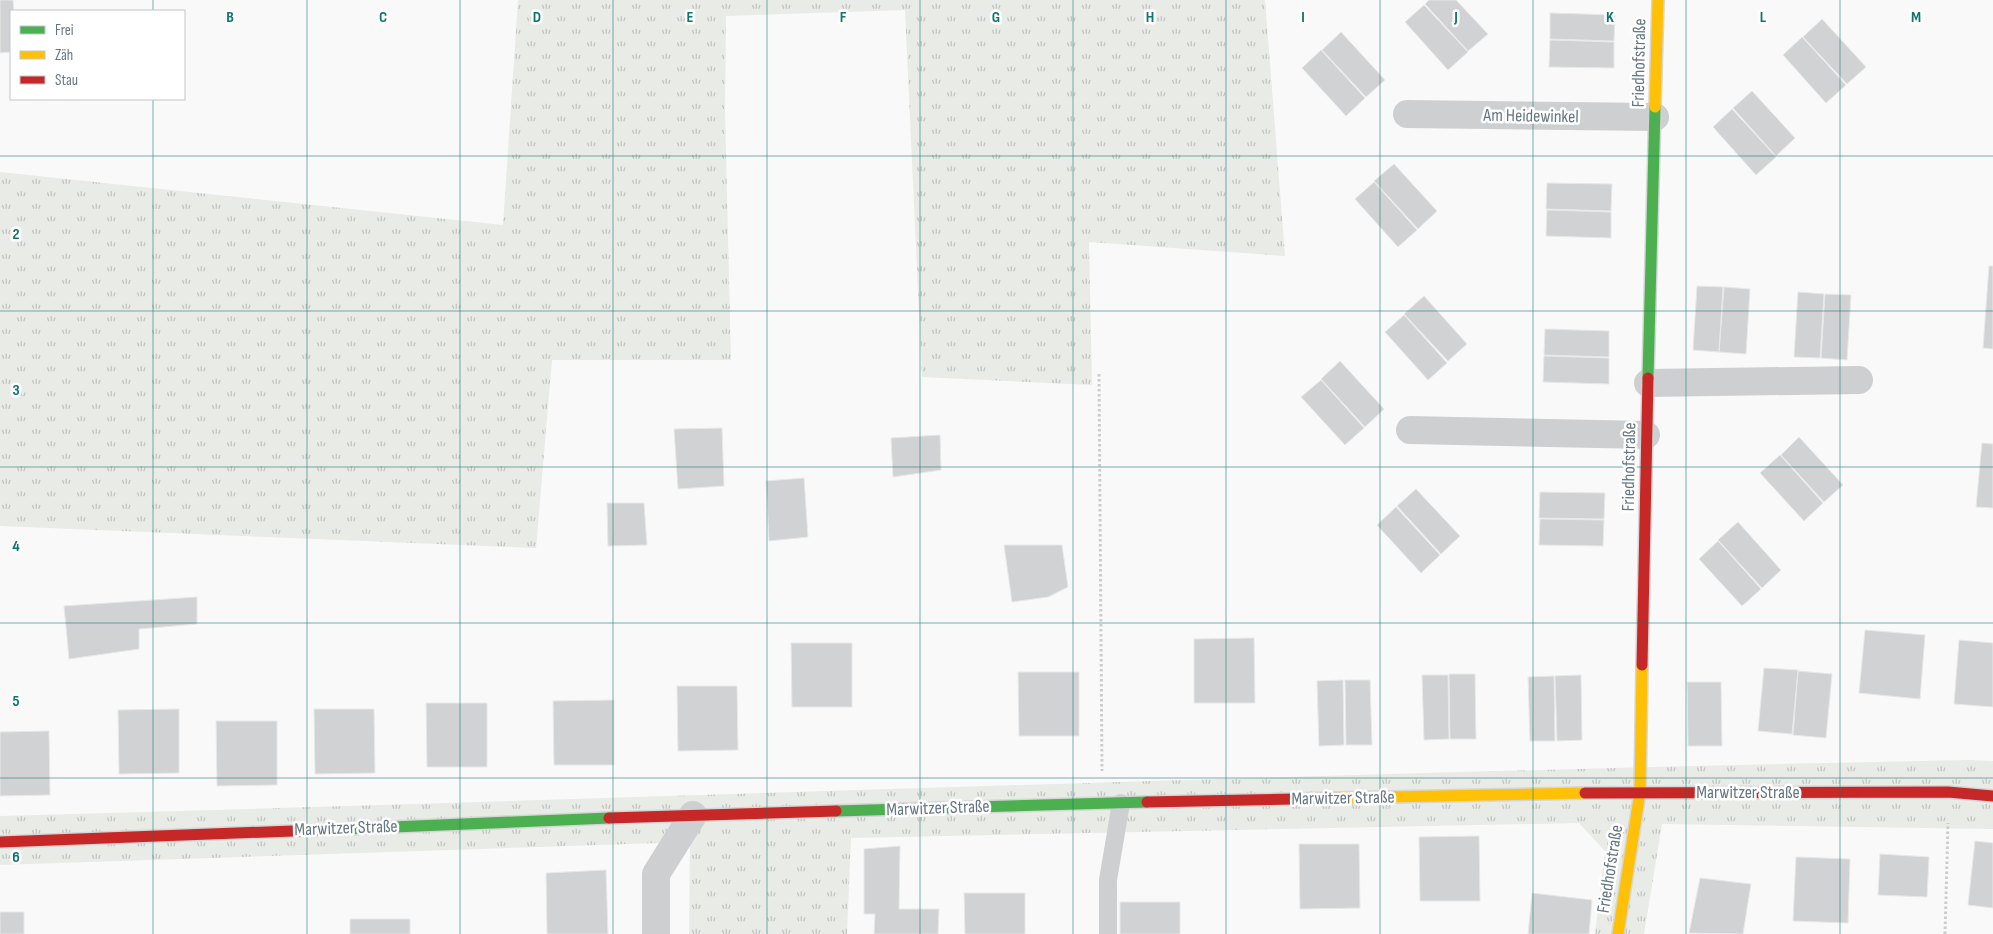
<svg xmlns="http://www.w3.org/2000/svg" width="1993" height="934" font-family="'Sofia Sans Condensed',sans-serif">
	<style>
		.grass { fill: url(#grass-tufts) }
		.building { fill: #d0d2d3; stroke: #e8e8e8 }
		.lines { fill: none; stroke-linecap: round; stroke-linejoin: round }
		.fast-casing { stroke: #d5d6d7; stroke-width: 14 }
		.slow-casing { stroke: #d5d6d7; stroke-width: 14 }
		.jam-casing { stroke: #d5d6d7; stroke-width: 14 }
		.path { stroke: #cbcccd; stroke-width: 3; stroke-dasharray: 2.5 2.5; stroke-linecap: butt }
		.lane { stroke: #cecfd0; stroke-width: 18 }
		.street { stroke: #cecfd0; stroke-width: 28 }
		.fast { stroke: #4caf50; stroke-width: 11 }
		.slow { stroke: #ffc107; stroke-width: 11 }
		.jam { stroke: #c62828; stroke-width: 11 }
		.grid { fill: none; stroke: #0f766e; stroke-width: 1; stroke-opacity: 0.55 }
		.labels { text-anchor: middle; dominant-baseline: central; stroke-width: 5; stroke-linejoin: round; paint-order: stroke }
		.street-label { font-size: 18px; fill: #657683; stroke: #fff }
		.grid-label { font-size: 16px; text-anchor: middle; font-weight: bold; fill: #0f766e; stroke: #fff; stroke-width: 5; stroke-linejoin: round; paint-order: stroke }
	</style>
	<defs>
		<pattern id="grass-tufts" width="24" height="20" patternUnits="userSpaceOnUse" patternTransform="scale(1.25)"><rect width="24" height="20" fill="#e8ebe6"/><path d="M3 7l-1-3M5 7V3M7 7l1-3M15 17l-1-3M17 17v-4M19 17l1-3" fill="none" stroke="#c0c3c0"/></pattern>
	</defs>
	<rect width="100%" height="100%" fill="#f9f9f9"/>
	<!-- grass -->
	<path class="grass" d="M518,0H1265L1285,256L1089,242L1092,385L922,377L905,10L726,16L725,111L731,360H552L536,548L0,526V172L503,225Z
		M1968,760L1993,761V829L1662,824L1644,934H1595L1605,851L1579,823L851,838L847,934H689L690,842L0,865V816C656,798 1312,773 1968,760Z"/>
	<!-- building -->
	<path class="building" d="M0,0H13L14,11H11V52L0,53Z
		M1429,0H1456L1488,34L1468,51L1425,4Z
		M1424,5L1468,52L1448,70L1405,22Z
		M1550,13L1615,15L1614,41L1550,39Z
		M1822,19L1866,67L1847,84L1803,37Z
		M1341,32L1385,80L1366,97L1322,50Z
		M1802,37L1846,85L1826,103L1783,55Z
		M1550,40L1614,42V68L1549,67Z
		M1321,50L1365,98L1346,116L1302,68Z
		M1752,91L1795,138L1776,156L1733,108Z
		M1732,109L1776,157L1756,175L1713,127Z
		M1394,164L1437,211L1418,229L1374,181Z
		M1374,182L1417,230L1398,247L1355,199Z
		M1547,183L1612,184L1611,211L1546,209Z
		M1547,210L1611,212V238L1546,236Z
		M1989,266H1993V349L1983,348Z
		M1697,286L1723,287L1719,352L1693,350Z
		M1724,287L1750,289L1746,354L1719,352Z
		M1798,292L1824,294L1820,358L1794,357Z
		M1825,294L1851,295L1847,360L1821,358Z
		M1424,296L1467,344L1448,361L1404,314Z
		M1404,315L1447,363L1428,380L1385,332Z
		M1545,329L1609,331V357L1544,355Z
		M1544,356L1609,358V384L1543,382Z
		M1340,361L1384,409L1365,427L1321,379Z
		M1321,380L1364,428L1345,445L1301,397Z
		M722,428L724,486L678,489L674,429Z
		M940,435L941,470L893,477L891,438Z
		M1799,437L1843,485L1824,502L1781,455Z
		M1982,443L1993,444V508L1976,507Z
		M1780,455L1823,503L1804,521L1760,473Z
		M804,478L808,537L769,541L766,481Z
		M1416,489L1460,536L1441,554L1397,506Z
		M1540,492L1605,493L1604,519L1539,518Z
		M607,503H644L647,545L608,546Z
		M1396,507L1440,555L1421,573L1377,525Z
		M1540,519L1604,520L1603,546L1539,545Z
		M1738,522L1781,570L1762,588L1718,540Z
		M1718,541L1761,589L1742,606L1699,559Z
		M1004,545H1062L1068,587L1048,597L1012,602Z
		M197,597V624L139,629V649L69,659L64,606Z
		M1865,630L1925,635L1920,699L1859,693Z
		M1254,638L1255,703H1194V639Z
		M1959,640L1993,643V707L1954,704Z
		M791,643H852V707H792Z
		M1764,668L1798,670L1792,734L1758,731Z
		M1798,671L1832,674L1826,738L1793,735Z
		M1018,672H1079V736H1019Z
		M1449,674H1475L1476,739H1450Z
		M1422,675H1448L1449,739L1424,740Z
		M1581,675L1582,740L1557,741L1555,676Z
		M1554,676L1555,741H1530L1528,677Z
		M1343,680L1344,745L1319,746L1317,681Z
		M1345,680H1370L1372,745H1346Z
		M1687,682H1721L1722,746H1688Z
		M677,686H737L738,750L678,751Z
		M614,700V765H554L553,701Z
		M426,703H487V767H427Z
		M179,709V773L119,774L118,710Z
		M314,709H374L375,773L315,774Z
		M216,721H277V785L217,786Z
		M49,731L50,795L0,796V732Z
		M1479,836L1480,901H1420L1419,837Z
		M1975,841L1993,843V908L1968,905Z
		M1299,844H1359L1360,908L1300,909Z
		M900,846L899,909H939L938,934H874L875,914H864V849Z
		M1880,854L1929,857L1927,897L1878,895Z
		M1796,857L1850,859L1848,923L1793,921Z
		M606,870L608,934H547L546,873Z
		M1700,878L1751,884L1743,934L1689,933Z
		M964,893H1025V934H965Z
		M1532,893L1592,900L1589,934H1528Z
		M1120,902H1180V934H1120Z
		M0,912H24V934H0Z
		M350,919H410V934H350Z"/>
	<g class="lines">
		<defs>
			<path id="fast" d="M1648,378L1655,107
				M836,811L1147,802
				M345,829L609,818"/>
			<path id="slow" d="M1655,107L1658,0
				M1339,798L1585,793
				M1618,934L1640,792L1642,665"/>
			<path id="jam" d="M1642,665L1648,378
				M1585,793L1948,792L1993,796
				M1147,802L1339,798
				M609,818L836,811
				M0,842L345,829"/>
		</defs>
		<!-- fast casing -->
		<use href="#fast" class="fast-casing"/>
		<!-- slow casing -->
		<use href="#slow" class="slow-casing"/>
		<!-- jam casing -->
		<use href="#jam" class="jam-casing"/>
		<!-- path -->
		<path class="path" d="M1099,374L1102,771
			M1945,934L1948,823"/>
		<!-- lane -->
		<path class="lane" d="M1108,934V880L1121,803"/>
		<!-- street -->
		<path class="street" d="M1407,114L1655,117
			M1648,383L1859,380
			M1410,430L1646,435
			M656,934V874L693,815"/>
		<!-- fast -->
		<use href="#fast" class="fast"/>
		<!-- slow -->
		<use href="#slow" class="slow"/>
		<!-- jam -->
		<use href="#jam" class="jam"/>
	</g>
	<!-- grid -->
	<path class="grid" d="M153,0V11M307,0V934M460,0V934M613,0V934M767,0V934M920,0V934M1073,0V934M1226,0V934M1380,0V934M1533,0V934M1686,0V934M1840,0V934M153,99V934M0,156H1993M0,311H1993M0,467H1993M0,623H1993M0,778H1993"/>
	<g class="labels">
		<!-- street labels -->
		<g class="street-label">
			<text transform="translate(1639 63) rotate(-89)">Friedhofstraße</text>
			<text transform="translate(1531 116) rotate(1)">Am Heidewinkel</text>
			<text transform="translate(1629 467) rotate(-89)">Friedhofstraße</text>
			<text x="1748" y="792">Marwitzer Straße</text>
			<text transform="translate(1343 798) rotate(-1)">Marwitzer Straße</text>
			<text transform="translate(938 808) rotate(-2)">Marwitzer Straße</text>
			<text transform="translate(346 828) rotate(-2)">Marwitzer Straße</text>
			<text transform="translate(1610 869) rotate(-81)">Friedhofstraße</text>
		</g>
	</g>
	<g class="grid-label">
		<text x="230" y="22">B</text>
		<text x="383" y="22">C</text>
		<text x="537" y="22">D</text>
		<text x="690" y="22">E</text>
		<text x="843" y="22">F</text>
		<text x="996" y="22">G</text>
		<text x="1150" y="22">H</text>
		<text x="1303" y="22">I</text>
		<text x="1456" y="22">J</text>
		<text x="1610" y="22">K</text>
		<text x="1763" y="22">L</text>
		<text x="1916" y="22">M</text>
		<text x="16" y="239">2</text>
		<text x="16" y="395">3</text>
		<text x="16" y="551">4</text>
		<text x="16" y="706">5</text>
		<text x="16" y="862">6</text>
	</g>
	<!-- legend -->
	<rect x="10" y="10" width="175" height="90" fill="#ffffff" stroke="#c1c8cd"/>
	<rect x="20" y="26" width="25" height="8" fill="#4caf50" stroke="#c1c8cd"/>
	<text x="55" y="35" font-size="15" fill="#657683">Frei</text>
	<rect x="20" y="51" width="25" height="8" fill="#ffc107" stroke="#c1c8cd"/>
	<text x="55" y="60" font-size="15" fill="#657683">Zäh</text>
	<rect x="20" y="76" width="25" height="8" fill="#c62828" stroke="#c1c8cd"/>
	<text x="55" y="85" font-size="15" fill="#657683">Stau</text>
</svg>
